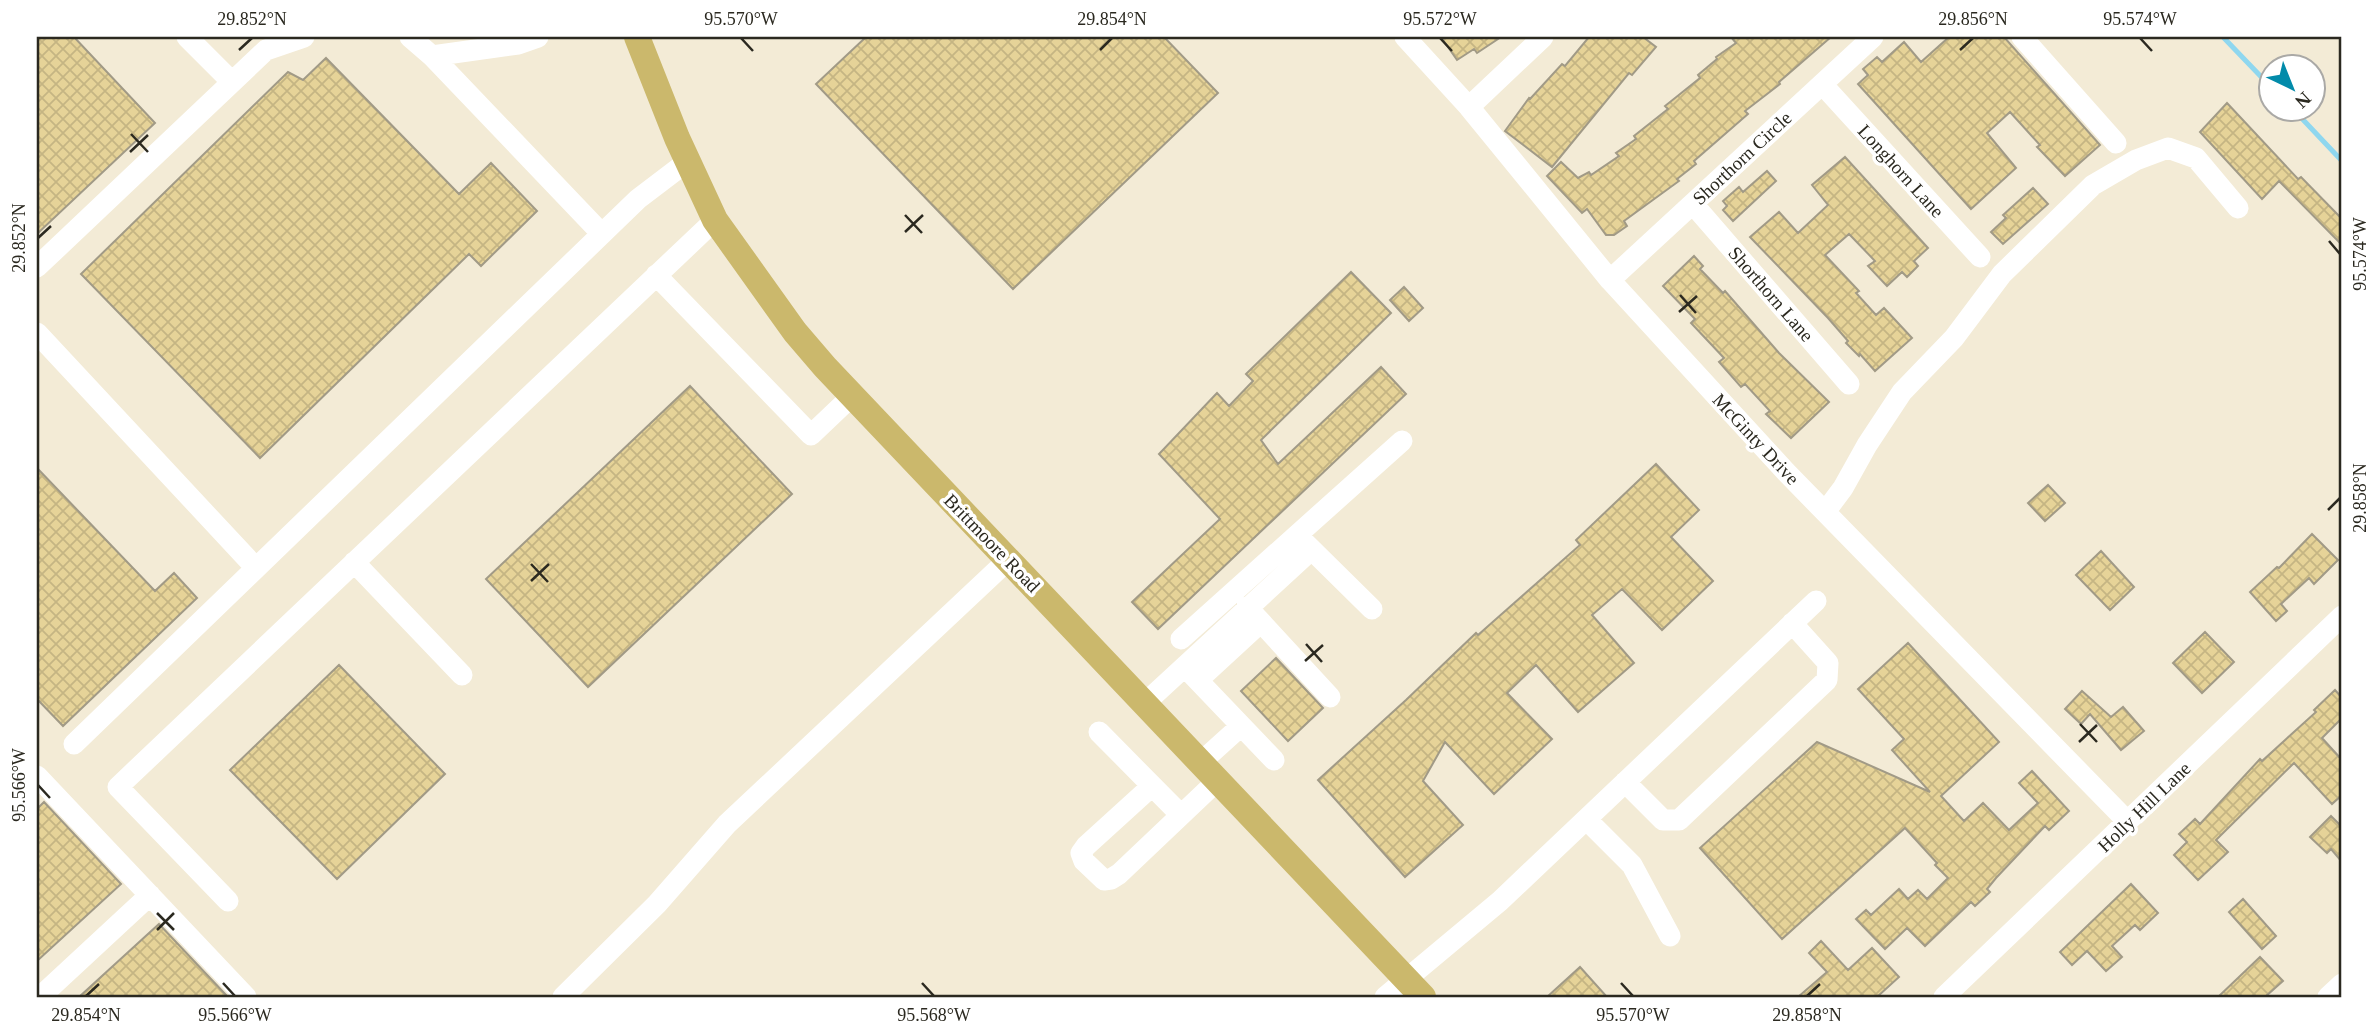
<svg xmlns="http://www.w3.org/2000/svg" width="2379" height="1034" font-family="Georgia,serif">
	<style>
		.lines { fill: none; stroke-linecap: round; stroke-linejoin: round }
		.stream { stroke: #8fd7ef; stroke-width: 5 }
		.building { fill: url(#building-cross-hatch); stroke: #a19a86; stroke-width: 2 }
		.minor { stroke: #fff; stroke-width: 21 }
		.major { stroke: #cbb86c; stroke-width: 26 }
		.ticks { fill: none; stroke: #2b2920; stroke-width: 2.5 }
		.labels { text-anchor: middle; dominant-baseline: central; stroke-width: 7; stroke-linejoin: round; paint-order: stroke }
		.street-label { font-size: 19px; fill: #2b2920; stroke: #fff }
		.neatline { fill: none; stroke: #2b2920; stroke-width: 2.5 }
		.ticks-label { font-size: 18px; text-anchor: middle; fill: #2b2920 }
	</style>
	<defs>
		<pattern id="building-cross-hatch" width="8" height="8" patternUnits="userSpaceOnUse" patternTransform="scale(1.75)"><rect width="8" height="8" fill="#e6d398"/><path d="M0 0l8 8M0 8l8-8" fill="none" stroke="#c5b583"/></pattern>
	</defs>
	<rect width="100%" height="100%" fill="#f3ebd6"/>
	<g class="lines">
		<!-- stream -->
		<path class="stream" d="M2223,37L2270,86
			M2292,108L2342,161"/>
	</g>
	<!-- building -->
	<path class="building" d="M37,37H74L155,123L37,234Z
		M866,37H1164L1218,93L1013,289L816,84Z
		M1441,37H1501L1477,53L1474,49L1457,60Z
		M1589,37H1643L1656,47L1632,75L1629,73L1552,167L1505,131L1529,98L1530,99L1562,64L1565,66Z
		M1731,37H1831L1779,82L1780,84L1745,111L1748,114L1694,161L1696,164L1677,179L1679,181L1624,221L1627,226L1614,235H1606L1587,209L1582,213L1547,176L1561,162L1578,178L1589,172L1591,175L1619,156L1616,153L1636,139L1634,136L1668,109L1665,106L1700,78L1698,75L1717,59L1716,57L1736,43Z
		M1949,37H2004L2100,145L2065,176L2037,147L2040,145L2010,112L1987,133L2016,168L1971,209L1858,84L1868,75L1863,69L1877,57L1882,62L1904,42L1921,62Z
		M326,58L459,194L491,163L537,211L481,266L469,254L260,458L81,274L288,72L303,80Z
		M2227,103L2298,179L2301,177L2342,219V245L2279,181L2262,199L2200,132Z
		M1845,157L1928,248L1914,261L1918,266L1907,277L1902,272L1887,286L1868,266L1875,261L1849,234L1825,255L1859,291L1856,293L1876,315L1884,308L1912,338L1875,371L1860,354L1859,356L1846,343L1848,341L1828,318L1750,237L1779,212L1798,233L1828,205L1812,185Z
		M1767,171L1776,181L1733,221L1723,210L1727,206L1723,201L1739,187L1743,192Z
		M2033,188L2048,204L2003,244L1991,232L2006,218L2003,215Z
		M1694,256L1703,266L1700,269L1723,293L1725,291L1779,353L1829,402L1791,438L1766,414L1770,411L1745,384L1741,387L1719,362L1724,358L1691,323L1695,319L1663,286Z
		M1351,272L1391,313L1261,440L1278,464L1381,367L1406,394L1158,629L1132,602L1220,519L1159,454L1217,393L1229,406L1253,381L1246,374Z
		M1404,287L1423,308L1409,321L1390,300Z
		M690,386L792,494L588,687L486,579Z
		M1656,464L1699,510L1671,537L1713,581L1662,630L1622,589L1592,615L1634,663L1578,712L1536,665L1507,693L1552,739L1494,794L1445,742L1423,781L1463,825L1405,877L1318,780L1406,700L1476,633L1478,635L1580,545L1576,540Z
		M37,468L155,591L174,573L197,598L63,726L37,699Z
		M2048,485L2065,503L2045,521L2028,503Z
		M2312,534L2338,560L2314,584L2309,578L2281,604L2287,611L2276,621L2250,592L2277,567L2279,568Z
		M2101,551L2134,587L2110,610L2076,575Z
		M2205,632L2234,662L2202,693L2173,663Z
		M1908,643L1999,742L1941,796L1964,821L1983,803L2009,830L2038,803L2019,783L2032,771L2069,811L2049,830L2045,826L1996,878L1987,889L1990,892L1975,906L1971,902L1925,946L1907,928L1885,949L1856,919L1866,910L1871,915L1899,889L1908,899L1918,890L1927,899L1948,878L1935,865L1937,863L1905,828L1782,939L1700,848L1817,742L1930,792L1892,750L1904,739L1858,689Z
		M1276,658L1323,708L1288,741L1241,691Z
		M339,665L445,774L337,879L230,770Z
		M2335,690L2342,698V718L2322,738L2342,760V795L2332,804L2294,763L2216,840L2228,852L2198,880L2174,855L2187,842L2179,834L2195,819L2200,824L2260,759L2262,761L2316,712L2314,710Z
		M2082,691L2111,717L2123,707L2144,731L2121,750L2090,714L2081,724L2065,709Z
		M44,802L121,884L37,961V809Z
		M2331,816L2342,827V862L2331,849L2327,853L2310,837Z
		M2131,884L2158,913L2140,930L2135,925L2112,946L2122,957L2106,971L2087,951L2072,965L2060,952Z
		M2243,899L2276,936L2262,949L2229,912Z
		M159,924L228,997H79Z
		M1821,941L1848,970L1872,948L1899,977L1877,997H1798L1827,972L1809,953Z
		M2260,957L2283,981L2265,997H2218Z
		M1580,967L1607,997H1547Z"/>
	<g class="lines">
		<!-- minor -->
		<path class="minor" d="M187,37L232,82
			M410,37L432,56L518,44L538,37
			M1405,37L1469,107L1610,280L1786,472L2128,822
			M2022,37L2116,143
			M432,56L602,234
			M1822,84L1980,257
			M1469,107L1543,37
			M1693,204L1849,384
			M37,267L266,50L304,37
			M656,275L811,435L852,396
			M1610,280L1873,37
			M37,333L256,568
			M1825,512L1843,488L1867,445L1902,392L1954,338L2002,274L2093,185L2136,160L2168,148L2196,158L2238,208
			M1301,539L1372,609
			M354,562L462,675
			M1247,607L1330,697
			M1181,639L1402,441
			M1185,667L1274,760
			M1198,680L1261,622
			M1144,704L1311,550
			M1099,732L1181,815
			M74,744L638,199L688,161
			M1200,763L1241,726
			M37,776L246,997
			M1625,782L1663,820H1679L1827,680L1828,663L1792,623
			M1152,786L1086,846L1081,853L1084,861L1104,880L1111,879L1119,874L1217,781
			M1587,820L1632,865L1670,936
			M228,901L118,787L715,220
			M40,997L150,895
			M563,997L657,904L727,824L1008,560
			M1385,997L1500,901L1816,601
			M1944,997L2342,616
			M2328,997L2342,984"/>
		<!-- major -->
		<path class="major" d="M637,37L677,138L715,220L795,332L825,367L1423,997"/>
	</g>
	<!-- ticks -->
	<path class="ticks" d="M741,38L753,51M1440,38L1452,51M2140,38L2152,51M239,50L252,38M1100,50L1112,38M1960,50L1973,38M131,134L148,152M130,152L148,135M905,215L922,233M905,232L923,215M38,238L51,226M2329,241L2340,254M1680,295L1696,313M1679,312L1697,296M2328,510L2340,498M531,564L548,582M531,581L549,564M1306,644L1322,662M1305,661L1323,645M2080,724L2097,742M2079,742L2097,725M38,785L50,798M157,913L174,930M157,930L174,913M223,983L235,996M922,983L934,996M1621,983L1633,996M86,996L99,984M1807,996L1820,984"/>
	<g class="labels">
		<!-- street labels -->
		<g class="street-label">
			<text transform="translate(1742 158) rotate(-43)">Shorthorn Circle</text>
			<text transform="translate(1901 171) rotate(48)">Longhorn Lane</text>
			<text transform="translate(1771 294) rotate(49)">Shorthorn Lane</text>
			<text transform="translate(1756 439) rotate(47)">McGinty Drive</text>
			<text transform="translate(992 543) rotate(46)">Brittmoore Road</text>
			<text transform="translate(2144 807) rotate(-44)">Holly Hill Lane</text>
		</g>
	</g>
	<!-- border -->
	<rect width="2379" height="1034" fill="none" stroke="#ffffff" stroke-width="77"/>
	<!-- north arrow -->
	<g transform="translate(2292 88) rotate(137)"><circle r="33" fill="#ffffff" stroke="#aaa9a6" stroke-width="2"/>
	<path d="M0-5L12 26L0 18L-12 26Z" fill="#028baa"/>
	<text y="-10" font-size="19" font-weight="bold" text-anchor="middle" fill="#2b2920">N</text>
	</g>
	<rect x="38" y="38" width="2302" height="958" class="neatline"/>
	<g class="ticks-label">
		<text x="252" y="25">29.852°N</text>
		<text x="741" y="25">95.570°W</text>
		<text x="1112" y="25">29.854°N</text>
		<text x="1440" y="25">95.572°W</text>
		<text x="1973" y="25">29.856°N</text>
		<text x="2140" y="25">95.574°W</text>
		<text transform="translate(19 238) rotate(-90)" y="6">29.852°N</text>
		<text transform="translate(2360 254) rotate(-90)" y="6">95.574°W</text>
		<text transform="translate(2360 498) rotate(-90)" y="6">29.858°N</text>
		<text transform="translate(19 785) rotate(-90)" y="6">95.566°W</text>
		<text x="86" y="1021">29.854°N</text>
		<text x="235" y="1021">95.566°W</text>
		<text x="934" y="1021">95.568°W</text>
		<text x="1633" y="1021">95.570°W</text>
		<text x="1807" y="1021">29.858°N</text>
	</g>
</svg>
